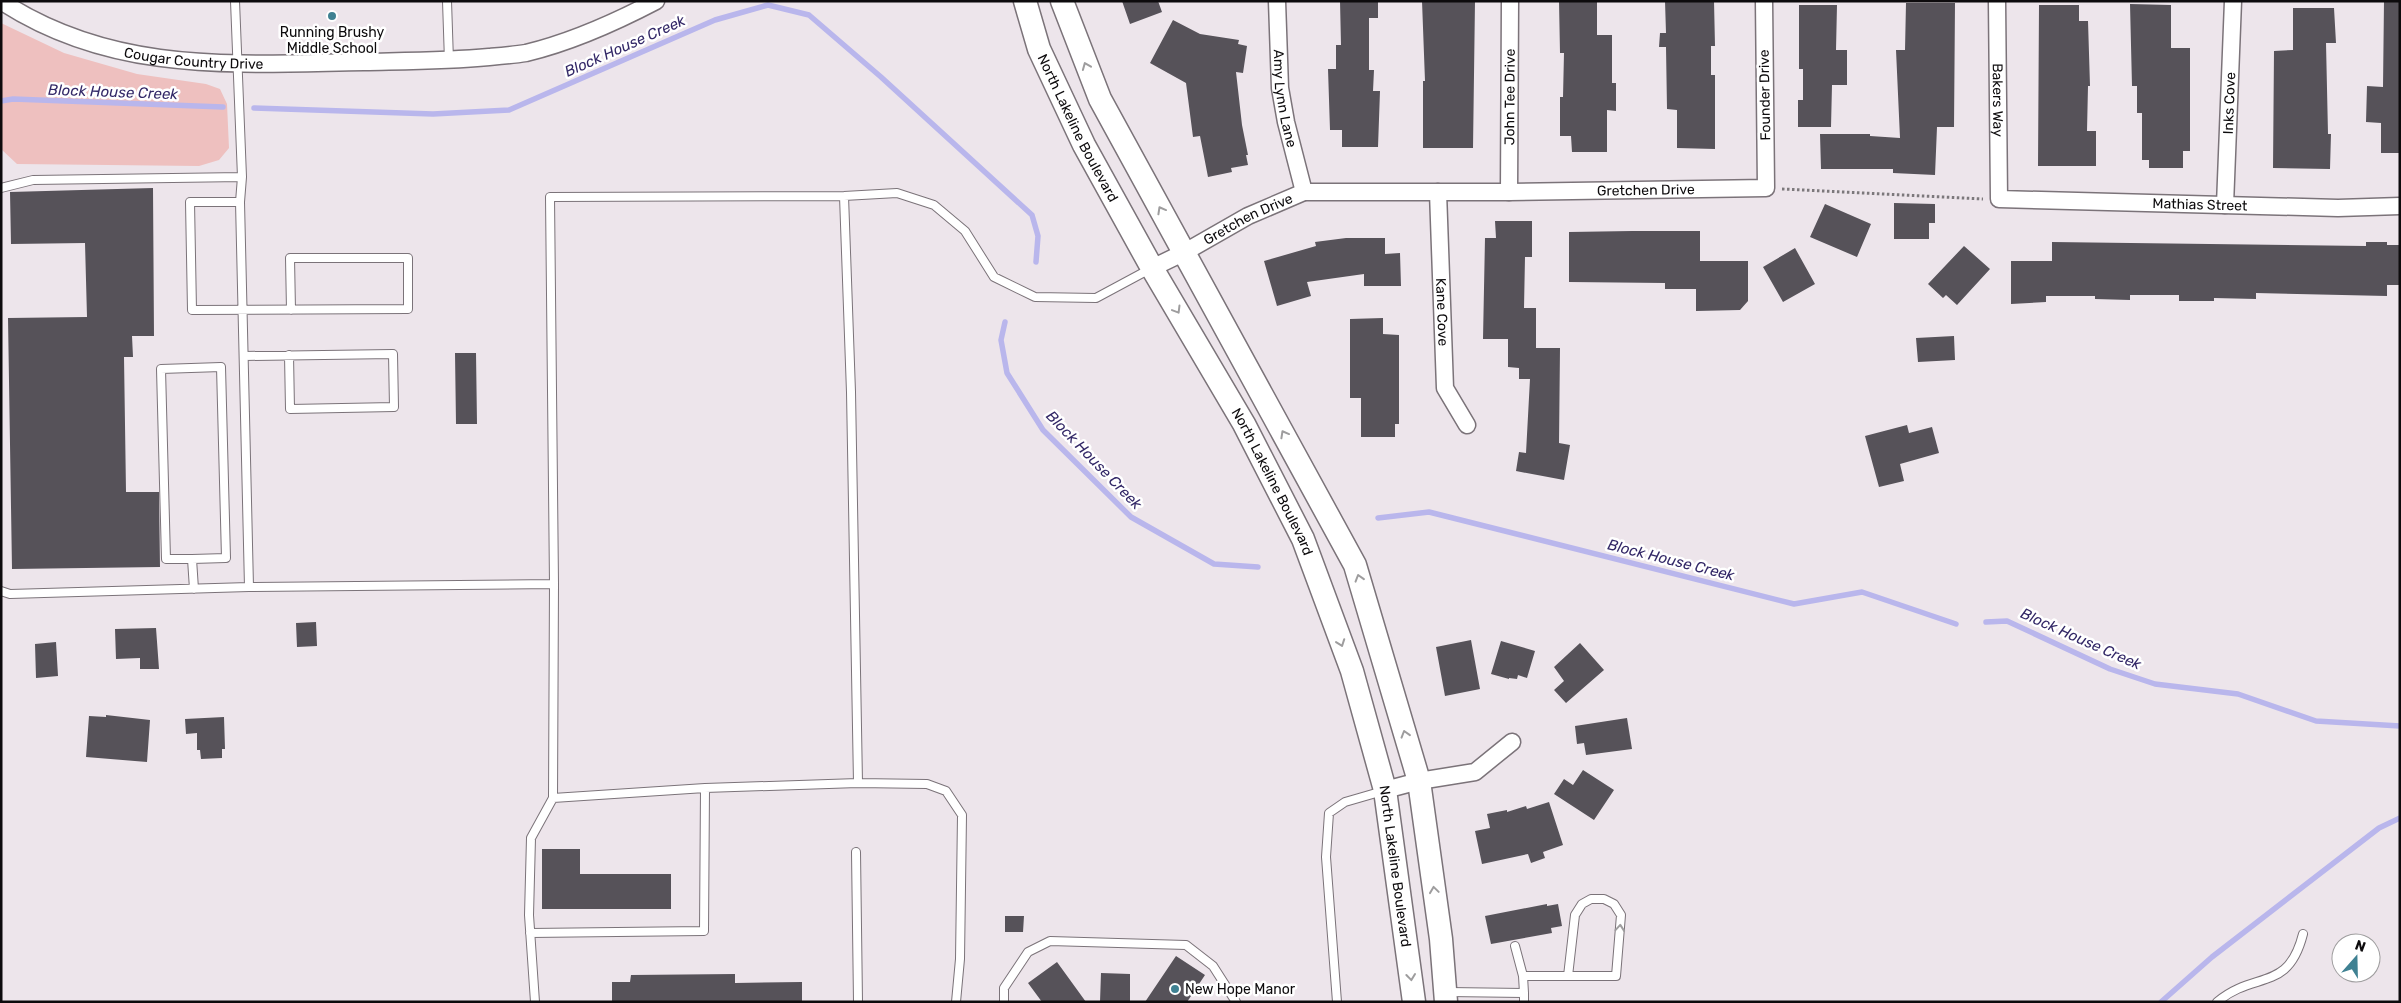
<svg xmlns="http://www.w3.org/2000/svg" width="2401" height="1003" font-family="Rubik,sans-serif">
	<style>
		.green { fill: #eec0bf }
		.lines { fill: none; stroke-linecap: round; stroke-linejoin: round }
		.stream { stroke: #b9b6ec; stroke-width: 5.5 }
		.building { fill: #565259 }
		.lane-casing { stroke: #7b7379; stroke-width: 10 }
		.street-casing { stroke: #7b7379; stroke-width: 19 }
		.secondary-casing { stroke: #7b7379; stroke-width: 25 }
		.path { stroke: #7c787b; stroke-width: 3; stroke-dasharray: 2.5 2.5; stroke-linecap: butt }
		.lane { stroke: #fff; stroke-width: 8 }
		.street { stroke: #fff; stroke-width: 16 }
		.secondary { stroke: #fff; stroke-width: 22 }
		.oneway { stroke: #9e9d9e }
		.poi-dot { fill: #3f8192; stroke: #fff; stroke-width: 2 }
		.labels { text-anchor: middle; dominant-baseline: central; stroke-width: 5; stroke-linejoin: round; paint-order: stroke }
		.poi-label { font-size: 14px; fill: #0d0b0d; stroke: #fff }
		.street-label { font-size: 14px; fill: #0d0b0d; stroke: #fff }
		.water-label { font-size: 15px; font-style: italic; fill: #332867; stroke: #fff }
	</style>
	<rect width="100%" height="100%" fill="#ede5eb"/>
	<!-- green -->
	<path class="green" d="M1,23L64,53L137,74L206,84L220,89L227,104L229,148L219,160L199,166L17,164L1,149Z"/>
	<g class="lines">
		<!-- stream -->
		<path class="stream" d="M1,101L13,99L223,107
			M254,108L433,114L509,110L715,20L768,5L809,15L881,77L1032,215L1038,236L1036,262
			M1005,322L1001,340L1007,373L1043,430L1131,517L1214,564L1258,567
			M1378,518L1429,512L1794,604L1862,592L1956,624
			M1986,622L2007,621L2110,669L2155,684L2238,694L2316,721L2400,726
			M2161,1002L2212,957L2379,828L2400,818"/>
	</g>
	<!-- building -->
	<path class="building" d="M1122,1H1158L1162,12L1130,24Z
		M1340,1H1378V18H1369V70H1374L1373,91H1380L1378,147H1342V130H1330L1328,69H1336V45H1341Z
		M1422,1H1475L1473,148H1423V81H1425Z
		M1559,1H1597V35H1612V83H1616V111L1607,110V152H1572L1571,136H1560V97H1563L1564,53H1560Z
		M1665,1H1714L1715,46H1711V75H1715V149L1677,148V110L1667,109L1666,47H1659L1660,33H1666Z
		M2384,1H2400V153H2381V123L2366,122L2367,86L2383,87Z
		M1906,3H1955L1954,127H1937L1935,175L1893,173V169H1821L1820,134H1870V136L1900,138L1896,50H1905Z
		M2130,4L2171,5V48H2190V151H2183V168H2149V160H2142V113H2137V86H2132Z
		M1799,5H1837L1836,50H1847V85H1832L1831,127H1798V100H1803V69H1799Z
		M2039,5H2079V21H2088L2090,86H2088L2087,131H2096V166H2038Z
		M2293,8H2334L2336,43H2326L2328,134H2331L2330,169L2273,168L2274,51L2293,50Z
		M1173,20L1200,34L1239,40L1238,44L1247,46L1243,73L1236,72L1242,125L1248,155H1246L1248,165L1231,168L1232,172L1208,177L1200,136L1193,137L1186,83L1150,63Z
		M153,188L154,336H132L133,357H124L126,492H159L160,567L12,569L8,318L87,317L85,243L11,244L10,192Z
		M1894,203L1935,204V223H1929V239H1894Z
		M1825,204L1871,224L1857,257L1810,237Z
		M1495,221H1532V257H1525L1524,308H1536V348H1560L1559,443L1570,445L1564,480L1516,471L1519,452L1526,453L1530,379H1519V368L1508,367V339H1483L1485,238H1496Z
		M1632,231H1700V261H1748V301L1740,310L1696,311V289H1665V283L1569,282V232Z
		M1346,238H1385V254L1400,253L1401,286H1364V274L1307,282L1311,296L1277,306L1264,261L1316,246L1315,242Z
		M2052,242L2366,246V242H2387V245H2400V285H2387V296L2256,293V299L2214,298V301H2179V295H2130V300L2095,299V296H2046V302L2011,304V261H2052Z
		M1964,246L1990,269L1957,305L1946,295L1943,298L1928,284Z
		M1795,248L1815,284L1783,302L1763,267Z
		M1383,318V334L1399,335V424H1395V437H1361V398H1350V319Z
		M1954,336L1955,360L1918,362L1916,338Z
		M455,353H476L477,424H456Z
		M1907,425L1909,433L1932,427L1939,453L1900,464L1904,481L1879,487L1865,436Z
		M316,622L317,646L297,647L296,623Z
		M156,628L159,669H140V658L116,659L115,629Z
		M1471,640L1480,689L1445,696L1436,647Z
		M1501,641L1535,651L1527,678L1518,675L1517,679L1509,678V679L1491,674Z
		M56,642L58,676L36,678L35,644Z
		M1580,643L1604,670L1566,703L1554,690L1564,681L1554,667Z
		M106,715L150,720L147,762L86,757L89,716L106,717Z
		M224,717L225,749H222V758L201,759L200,750H197V733L186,734L185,719Z
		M1627,718L1632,749L1586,755L1584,743L1577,744L1575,726Z
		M1583,770L1614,790L1594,820L1554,794L1564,779L1573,785Z
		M1549,802L1563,845L1543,852L1545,858L1531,863L1528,854L1482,864L1475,831L1490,828L1487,814L1507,810V812L1526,806L1527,809Z
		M542,849H580V874H671V909H542Z
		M1547,904V906L1558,904L1562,926L1551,928L1552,933L1491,944L1485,916Z
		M1005,916H1024L1023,932H1005Z
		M1176,956L1205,975L1187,1002H1145Z
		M1057,962L1086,1002H1042L1028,983Z
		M1101,973L1130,974V1002H1100Z
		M735,974V983L802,982V1002H612V982H630L631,975Z"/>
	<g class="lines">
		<defs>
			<path id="lane" d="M235,1L242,177L240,202L249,587L554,584L553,798L705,788L858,783L927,784L946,791L962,815L960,959L956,1002
				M447,1L449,61
				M1,188L33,180L242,177
				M844,196L851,392L858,783
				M240,202H190L192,310L408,309V258H290L291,310
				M245,356L393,354L394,407L290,409L289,355
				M192,559H166L161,369L221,367L226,558L192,559L194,589
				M554,584L550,197L844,196L897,193L934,205L965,231L994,277L1035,297L1096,298L1150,269
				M1,591L10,594L249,587
				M856,852L858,1002
				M530,933L704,931L705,788
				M1515,946L1523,976L1524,993
				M1523,976H1616L1621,915L1614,904L1604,899H1591L1582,904L1575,915L1568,976
				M1448,992L1524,993V1002
				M535,1002L529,915L531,838L553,798
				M1004,1002V988L1028,952L1050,941L1186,945L1213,966L1236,1002
				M1337,1002L1326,857L1329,813L1345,802L1383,791
				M2217,1002C2255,970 2288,993 2303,934"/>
			<g id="street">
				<path id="s1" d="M1,1C114,75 237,64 364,62C406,61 447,61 489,57C501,56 514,55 526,53C572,42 614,23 656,1"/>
				<path id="s2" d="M1277,1L1280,88L1286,122L1304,192"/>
				<path id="s3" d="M1997,1L1999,199L2338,208L2400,206"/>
				<path id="s4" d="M1438,192L1445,388L1467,425"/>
				<path id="s5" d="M1509,192L1510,1"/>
				<path id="s6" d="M2225,205L2233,1"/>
				<path id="s7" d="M1152,268L1185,252L1248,216L1304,192H1509L1766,188L1764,1"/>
				<path d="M1385,790L1419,781L1475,772L1512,742"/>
			</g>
			<g id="secondary">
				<path id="s8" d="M1025,1L1039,49L1084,145L1152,268L1244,424L1303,539L1352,671L1385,790L1414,1002"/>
				<path d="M1062,1L1100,99L1355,565L1419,781L1441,939L1446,1002"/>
			</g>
		</defs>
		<!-- lane casing -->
		<use href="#lane" class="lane-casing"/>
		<!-- street casing -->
		<use href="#street" class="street-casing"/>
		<!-- secondary casing -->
		<use href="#secondary" class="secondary-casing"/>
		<!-- path -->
		<path class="path" d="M1782,189L1983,199"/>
		<!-- lane -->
		<use href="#lane" class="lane"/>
		<!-- street -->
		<use href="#street" class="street"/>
		<!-- secondary -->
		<use href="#secondary" class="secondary"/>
	</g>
	<!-- one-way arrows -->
	<defs><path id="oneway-chevron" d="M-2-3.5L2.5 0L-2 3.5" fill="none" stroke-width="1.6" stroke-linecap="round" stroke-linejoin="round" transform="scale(1.25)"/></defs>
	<g class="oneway">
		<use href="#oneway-chevron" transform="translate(1086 66) rotate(-112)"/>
		<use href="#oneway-chevron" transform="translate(1161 210) rotate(-119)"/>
		<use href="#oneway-chevron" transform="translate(1177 310) rotate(59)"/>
		<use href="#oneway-chevron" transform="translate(1284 434) rotate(-119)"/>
		<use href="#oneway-chevron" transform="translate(1359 578) rotate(-107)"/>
		<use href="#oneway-chevron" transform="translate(1341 643) rotate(70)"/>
		<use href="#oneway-chevron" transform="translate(1405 734) rotate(-107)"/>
		<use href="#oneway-chevron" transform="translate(1434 890) rotate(-98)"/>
		<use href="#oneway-chevron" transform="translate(1620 928) rotate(-85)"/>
		<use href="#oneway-chevron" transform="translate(1411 977) rotate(83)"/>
	</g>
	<!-- markers -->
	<g class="poi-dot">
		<circle cx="332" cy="16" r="5"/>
		<circle cx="1175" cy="989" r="5"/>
	</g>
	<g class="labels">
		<!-- poi labels -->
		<g class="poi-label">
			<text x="332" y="32">Running Brushy<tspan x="332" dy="16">Middle School</tspan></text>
			<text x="1185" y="989" text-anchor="start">New Hope Manor</text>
		</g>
		<!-- street labels -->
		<g class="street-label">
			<text stroke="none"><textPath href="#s1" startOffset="204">Cougar Country Drive</textPath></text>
			<text transform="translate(1765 95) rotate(-91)">Founder Drive</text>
			<text stroke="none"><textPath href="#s2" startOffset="98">Amy Lynn Lane</textPath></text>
			<text stroke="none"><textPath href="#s5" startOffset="95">John Tee Drive</textPath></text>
			<text stroke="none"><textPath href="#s3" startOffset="99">Bakers Way</textPath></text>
			<text stroke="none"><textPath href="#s6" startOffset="102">Inks Cove</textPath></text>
			<text stroke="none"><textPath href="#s8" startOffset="138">North Lakeline Boulevard</textPath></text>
			<text stroke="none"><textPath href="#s7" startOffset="512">Gretchen Drive</textPath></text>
			<text stroke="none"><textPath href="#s3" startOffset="399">Mathias Street</textPath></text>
			<text stroke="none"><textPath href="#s7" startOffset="108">Gretchen Drive</textPath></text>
			<text stroke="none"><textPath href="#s4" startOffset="120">Kane Cove</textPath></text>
			<text stroke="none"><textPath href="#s8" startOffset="542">North Lakeline Boulevard</textPath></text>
			<text stroke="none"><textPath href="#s8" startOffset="948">North Lakeline Boulevard</textPath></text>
		</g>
		<!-- water labels -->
		<g class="water-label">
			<text transform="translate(625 46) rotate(-24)">Block House Creek</text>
			<text transform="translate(113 92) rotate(2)">Block House Creek</text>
			<text transform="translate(1094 460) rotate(46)">Block House Creek</text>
			<text transform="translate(1671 560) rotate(14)">Block House Creek</text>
			<text transform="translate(2081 639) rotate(24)">Block House Creek</text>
		</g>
	</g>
	<!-- border -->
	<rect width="2401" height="1003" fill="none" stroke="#0d0b0d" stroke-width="5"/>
	<!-- north arrow -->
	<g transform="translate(2356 958) rotate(20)"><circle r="24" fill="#ffffff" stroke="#9e9d9e"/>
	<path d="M0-4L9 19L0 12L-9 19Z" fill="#3f8192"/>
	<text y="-8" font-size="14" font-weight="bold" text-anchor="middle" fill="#0d0b0d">N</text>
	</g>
</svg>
